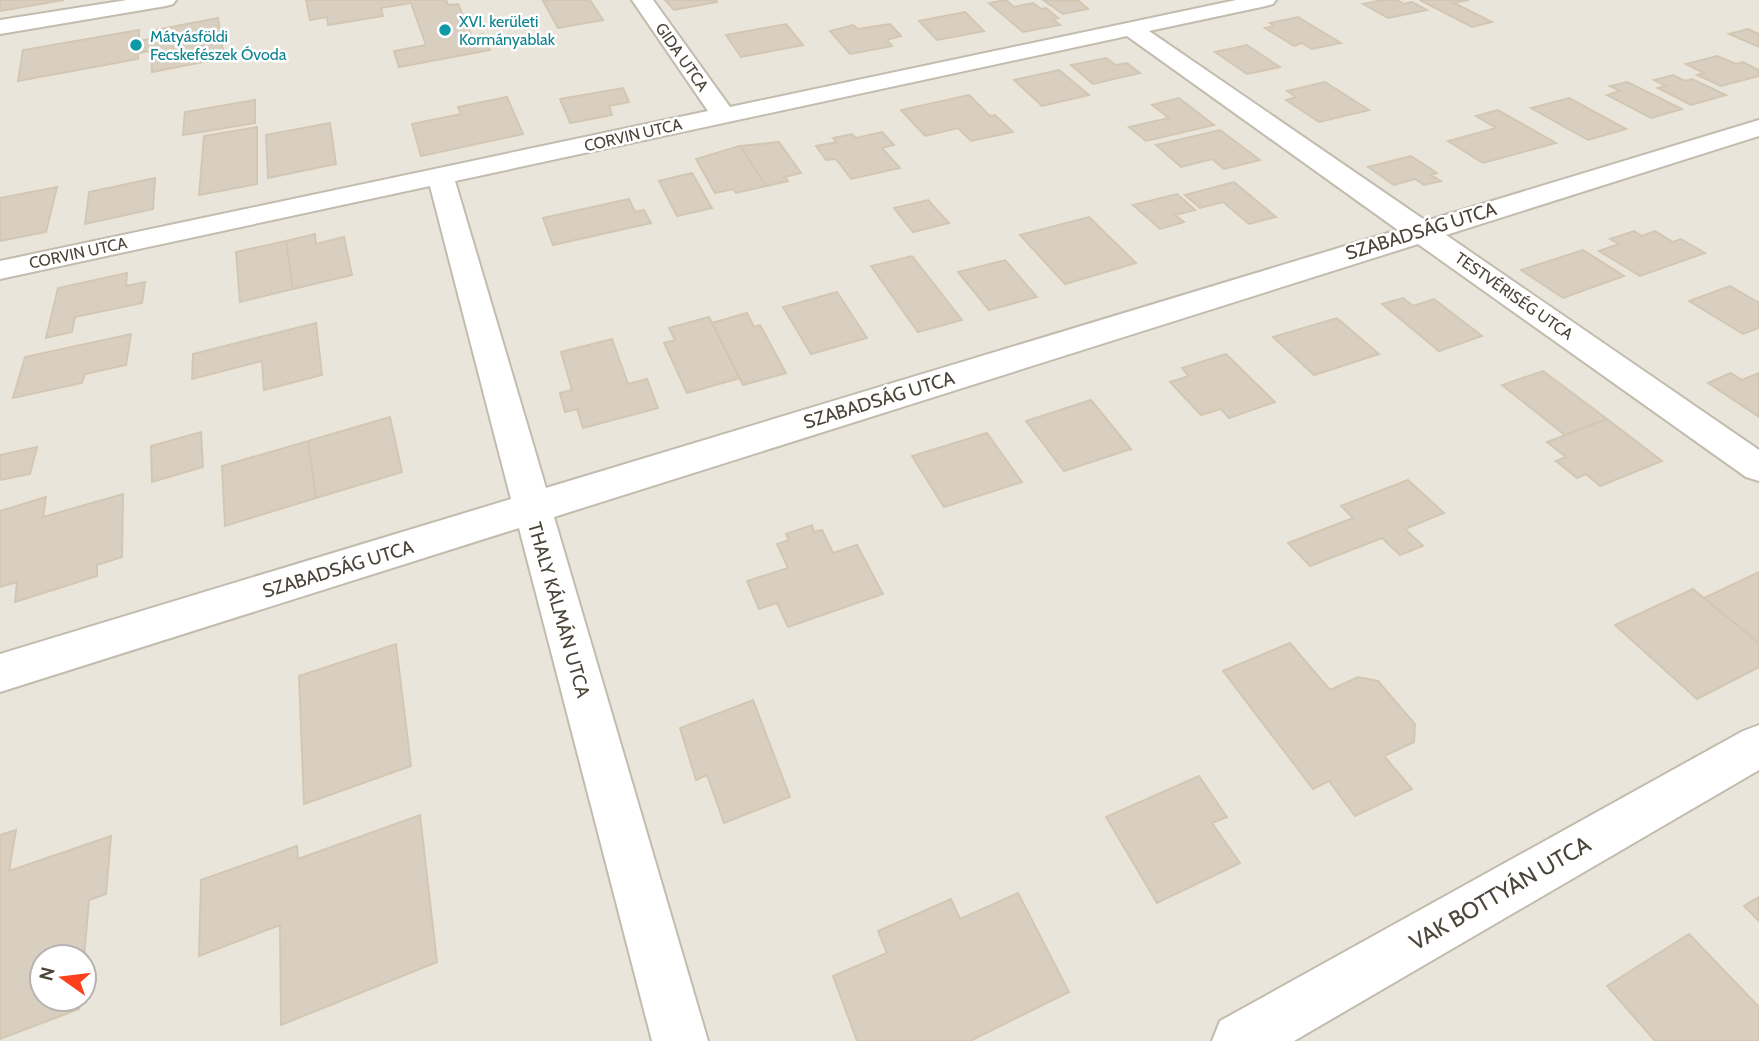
<svg xmlns="http://www.w3.org/2000/svg" width="1759" height="1041" font-family="Cabin,sans-serif">
	<style>
		.residential { fill: #eae5da; fill-rule: evenodd }
		.building { fill: #d8cfc1; stroke: #d3c7b4; stroke-width: 2 }
		.lines { fill: none; stroke-linecap: round; stroke-linejoin: round }
		.minor-casing { stroke: #c2bbae; stroke-width: 4 }
		.minor { fill: #fff; fill-rule: evenodd }
		.culture-dot { fill: #0f9aa8; stroke: #fff; stroke-width: 2.5 }
		.labels { text-anchor: middle; dominant-baseline: central; stroke-width: 5; stroke-linejoin: round; paint-order: stroke }
		.far-culture-label { font-size: 16px; fill: #0d838f; stroke: #fff; text-anchor: start }
		.far-street-label { font-size: 16px; fill: #4b4439; stroke: #fff }
		.street-label { font-size: 19px; fill: #4b4439; stroke: #fff }
		.near-street-label { font-size: 23px; fill: #4b4439; stroke: #fff }
	</style>
	<rect width="100%" height="100%" fill="#f6f3ec"/>
	<!-- residential -->
	<path class="residential" d="M0,0H1759V1041H0ZM42,957H84V999H42Z"/>
	<!-- building -->
	<path class="building" d="M0,0H64L0,11Z
		M306,0H446L448,5L458,4L472,37L483,34L490,50L399,67L394,51L426,45L411,3L381,8L383,16L328,25L327,17L310,20Z
		M551,0H590L603,20L558,28L543,1Z
		M665,0H716L717,2L674,10Z
		M1006,0L1014,7L1033,3L1041,9L1046,8L1058,18L1053,19L1060,25L1023,32L989,3Z
		M1043,0L1079,1L1088,9L1063,14Z
		M1383,0H1397L1404,4L1412,2L1427,10L1388,18L1363,4Z
		M1420,0H1469L1454,3L1492,22L1472,27Z
		M965,12L984,31L937,40L919,21Z
		M1298,17L1341,43L1312,49L1302,43L1294,46L1265,28L1274,26L1270,23Z
		M218,18L224,58L152,72L151,51L138,53V59L18,81L23,50L139,30V41L155,38V30Z
		M786,24L803,45L741,57L726,35Z
		M890,24L901,36L887,40L892,46L850,54L830,31L853,25L858,29Z
		M1748,29L1759,34V47L1729,34Z
		M1247,45L1280,67L1247,74L1215,52Z
		M1717,56L1736,64L1743,62L1759,70V76L1721,86L1697,75L1704,73L1686,64Z
		M1106,58L1116,65L1127,63L1140,73L1093,84L1071,65Z
		M1059,70L1089,95L1042,106L1014,80Z
		M1673,75L1685,81L1692,79L1726,95L1691,105L1658,88L1666,86L1654,80Z
		M1325,82L1369,110L1319,122L1286,100L1296,97L1287,91Z
		M1627,82L1682,109L1651,118L1607,95L1620,91L1610,86Z
		M623,88L629,102L609,106L612,115L570,123L560,99Z
		M969,95L990,116L995,115L1013,132L971,141L958,128L925,136L901,110Z
		M507,97L523,134L421,156L412,124L461,114L458,107Z
		M1179,98L1214,125L1146,141L1129,127L1169,118L1152,105Z
		M1569,98L1626,129L1588,140L1531,108Z
		M255,100V123L183,135L185,112Z
		M1498,110L1556,143L1483,163L1448,141L1496,128L1476,116Z
		M330,123L336,164L268,178L266,135Z
		M257,127V184L199,195L204,136Z
		M1220,130L1260,160L1224,169L1212,159L1181,167L1156,145Z
		M882,132L894,145L882,148L900,168L851,179L836,159L826,160L816,146L837,142L833,138L852,134L856,138Z
		M779,142L801,173L785,177L788,181L766,186L740,146Z
		M740,146L766,186L736,193L733,189L715,193L696,159Z
		M1411,156L1437,173L1431,175L1441,181L1424,185L1415,179L1394,185L1368,167Z
		M692,173L712,208L677,216L659,181Z
		M155,178L153,209L85,224L89,192Z
		M1234,182L1276,217L1249,224L1223,202L1200,208L1185,195Z
		M57,187L46,232L0,241V198Z
		M1177,194L1195,210L1175,215L1184,222L1160,229L1133,205Z
		M629,199L635,212L644,210L651,223L553,245L543,218Z
		M928,200L949,223L913,232L894,208Z
		M1089,217L1136,263L1065,284L1020,235Z
		M1634,231L1642,236L1655,231L1673,242L1681,239L1705,253L1640,276L1599,251L1619,244L1610,239Z
		M315,234L316,244L344,237L352,275L293,289L286,241Z
		M286,241L293,289L240,302L236,252Z
		M1583,250L1624,276L1563,298L1521,270Z
		M912,256L962,320L918,332L871,266Z
		M1005,260L1037,297L989,310L958,272Z
		M127,273L126,286L145,282L142,303L75,317L72,332L46,338L58,288Z
		M1730,286L1759,303V328L1743,334L1689,301Z
		M837,292L867,338L811,354L783,307Z
		M1403,298L1413,306L1434,299L1482,336L1439,351L1382,304Z
		M747,313L754,327L760,325L786,373L743,385L712,323Z
		M709,317L740,378L687,393L664,343L675,340L669,328Z
		M1337,318L1379,354L1314,375L1273,337Z
		M316,323L322,375L264,390L262,361L192,379L193,354Z
		M131,334L126,365L85,374L82,383L13,398L25,357Z
		M612,339L628,384L647,379L658,408L583,428L577,409L565,412L560,393L572,390L561,352Z
		M1226,354L1275,402L1229,418L1221,409L1201,415L1170,382L1189,376L1182,368Z
		M1543,371L1607,419L1565,435L1502,385Z
		M1731,373L1742,380L1759,373V417L1708,383Z
		M1091,400L1131,449L1064,471L1026,421Z
		M390,417L402,472L316,498L308,441Z
		M1607,419L1662,461L1600,486L1586,474L1577,478L1556,461L1566,457L1547,442Z
		M201,432L203,467L152,482L151,446Z
		M987,433L1022,482L944,507L912,456Z
		M308,441L316,498L225,526L222,466Z
		M37,447L30,474L0,480V455Z
		M1408,480L1444,513L1405,529L1423,546L1400,555L1382,538L1310,566L1288,543L1353,518L1341,506Z
		M123,494L122,557L97,565V576L15,602L17,582L0,587V511L46,497L43,517Z
		M812,525L814,532L822,530L833,553L857,545L883,594L788,627L777,603L759,609L747,581L788,568L777,544L789,540L786,534Z
		M1759,572V643L1704,598Z
		M1693,589L1759,643V667L1697,699L1615,625Z
		M1290,643L1330,690L1358,677L1378,681L1415,724L1414,742L1384,756L1412,789L1355,816L1329,781L1313,789L1223,671Z
		M396,644L411,766L304,804L299,676Z
		M753,700L790,797L724,823L707,775L696,780L680,728Z
		M1199,776L1227,817L1212,823L1240,863L1157,903L1106,817Z
		M420,815L437,962L281,1025L280,925L199,956L201,880L297,846L298,859Z
		M16,830L9,871L111,836L106,894L89,900L84,957H42V999H80L79,1009L0,1039V835Z
		M1018,893L1069,992L970,1041H857L833,976L887,953L878,931L951,899L960,919Z
		M1759,897V921L1744,906Z
		M1689,934L1759,1007V1041H1655L1607,986Z"/>
	<g class="lines">
		<defs>
			<path id="minor" d="M127,0H176L173,4L166,6L0,34V20Z
				M632,0H653L730,107L1236,0H1276L1273,4L1266,6L1149,31L1426,221L1759,120V136L1446,235L1759,450V481L1746,477L1418,244L554,517L708,1041H652L519,528L0,692V654L511,499L430,186L0,279V261L708,111ZM1127,36L1398,230L546,488L455,181Z
				M1759,725V770L1294,1041H1212L1220,1021L1743,731Z"/>
		</defs>
		<!-- minor casing -->
		<use href="#minor" class="minor-casing"/>
		<!-- minor -->
		<use href="#minor" class="minor"/>
	</g>
	<!-- markers -->
	<g class="culture-dot">
		<circle cx="445" cy="30" r="7"/>
		<circle cx="136" cy="45" r="7"/>
	</g>
	<g class="labels">
		<!-- far-culture labels -->
		<g class="far-culture-label">
			<text x="459" y="21">XVI. kerületi<tspan x="459" dy="18">Kormányablak</tspan></text>
			<text x="150" y="36">Mátyásföldi<tspan x="150" dy="18">Fecskefészek Óvoda</tspan></text>
		</g>
		<!-- far-street labels -->
		<g class="far-street-label">
			<text transform="translate(682 57) rotate(55)">GIDA UTCA</text>
			<text transform="translate(633 135) rotate(-13)">CORVIN UTCA</text>
			<text transform="translate(78 253) rotate(-12)">CORVIN UTCA</text>
			<text transform="translate(1514 296) rotate(35)">TESTVÉRISÉG UTCA</text>
		</g>
		<!-- street labels -->
		<g class="street-label">
			<text transform="translate(1421 231) rotate(-17)">SZABADSÁG UTCA</text>
			<text transform="translate(879 400) rotate(-17)">SZABADSÁG UTCA</text>
			<text transform="translate(338 569) rotate(-17)">SZABADSÁG UTCA</text>
			<text transform="translate(559 610) rotate(74)">THALY KÁLMÁN UTCA</text>
		</g>
		<!-- near-street labels -->
		<g class="near-street-label">
			<text transform="translate(1500 893) rotate(-30)">VAK BOTTYÁN UTCA</text>
		</g>
	</g>
	<!-- north arrow -->
	<g transform="translate(63 978) rotate(284)"><circle r="33" fill="#ffffff" stroke="#b7b4b0" stroke-width="2"/>
	<path d="M0-5L12 26L0 18L-12 26Z" fill="#fc3f1d"/>
	<text y="-10" font-size="19" font-weight="bold" text-anchor="middle" fill="#4b4439">N</text>
	</g>
</svg>
